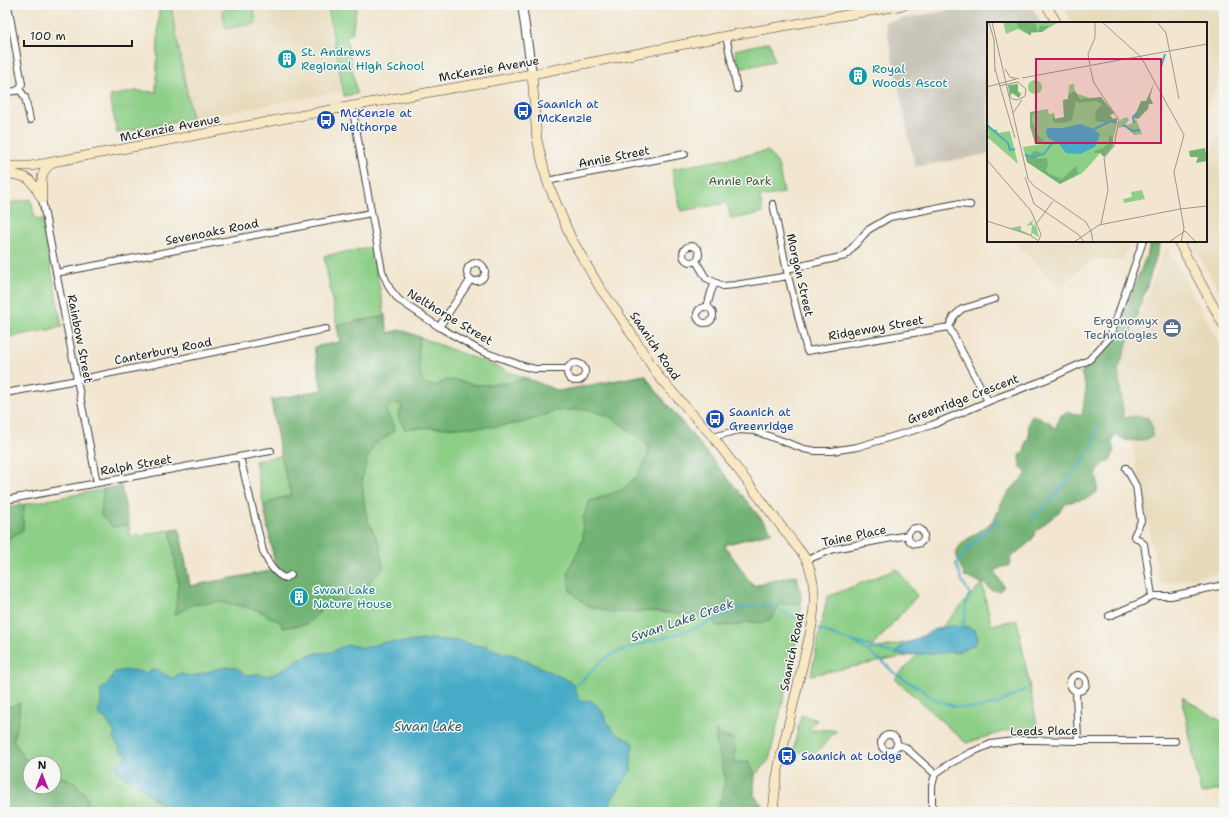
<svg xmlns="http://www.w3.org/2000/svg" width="1229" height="817" font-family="'Shantell Sans',sans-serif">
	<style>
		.built { fill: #e7daba }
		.industrial { fill: #c8c4b8 }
		.green { fill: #8dcf87; stroke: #547652; fill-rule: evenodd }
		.forest { fill: #72b274; stroke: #476748 }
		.water { fill: #47abc7; stroke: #326472 }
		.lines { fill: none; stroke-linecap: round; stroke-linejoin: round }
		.stream { stroke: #47abc7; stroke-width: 2 }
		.minor-casing { stroke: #3c3a37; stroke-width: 8 }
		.tertiary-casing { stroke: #3c3a37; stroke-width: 10 }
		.secondary-casing { stroke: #3c3a37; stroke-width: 10 }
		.minor { stroke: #fff; stroke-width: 6 }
		.tertiary { stroke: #fff; stroke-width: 8 }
		.secondary { stroke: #f8e8c3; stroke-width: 9 }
		.labels { text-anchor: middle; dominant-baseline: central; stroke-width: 3; stroke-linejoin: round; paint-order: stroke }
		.culture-label { font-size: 12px; fill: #0d838f; stroke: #f6f6f2; text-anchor: start }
		.street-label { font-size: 12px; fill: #1c1c1c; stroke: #f6f6f2 }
		.transit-label { font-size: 12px; fill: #164399; stroke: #f6f6f2; text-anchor: start }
		.park-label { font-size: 12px; fill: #445b41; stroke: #f6f6f2 }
		.service-label { font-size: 12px; fill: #4e5e75; stroke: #f6f6f2; text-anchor: end }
		.water-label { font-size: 13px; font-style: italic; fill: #2f5c69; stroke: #f6f6f2 }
		.inset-river { fill: none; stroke: #47abc7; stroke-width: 2 }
		.inset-road { fill: none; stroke: #9c9588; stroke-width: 1 }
		.view { fill: #c2185b; fill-opacity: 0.15; stroke: #c2185b; stroke-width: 2 }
		.inset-edge { fill: none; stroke: #1c1c1c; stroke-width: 2 }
	</style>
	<rect width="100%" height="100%" fill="#f6f6f2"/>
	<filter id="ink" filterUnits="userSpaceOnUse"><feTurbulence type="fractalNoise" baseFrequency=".025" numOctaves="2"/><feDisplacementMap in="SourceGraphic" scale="8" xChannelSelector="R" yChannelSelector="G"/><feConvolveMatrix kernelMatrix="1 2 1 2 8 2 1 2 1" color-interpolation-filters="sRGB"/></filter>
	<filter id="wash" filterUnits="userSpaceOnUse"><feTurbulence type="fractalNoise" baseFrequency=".012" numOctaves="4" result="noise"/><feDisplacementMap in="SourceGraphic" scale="16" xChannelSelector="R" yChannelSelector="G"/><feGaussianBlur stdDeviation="0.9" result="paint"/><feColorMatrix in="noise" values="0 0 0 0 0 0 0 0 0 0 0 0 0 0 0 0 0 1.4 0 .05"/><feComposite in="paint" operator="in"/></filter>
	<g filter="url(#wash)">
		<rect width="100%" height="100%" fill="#f2e6d0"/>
		<!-- built -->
		<path class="built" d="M171,5H324L341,91L193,119Z
			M1062,5H1224V66L1206,111V23H1072Z
			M1224,121V300L1191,241H1206V166Z
			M1018,241H1129L1123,261L1093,258L1060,287L1019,246Z
			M1166,246L1224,351V572L1160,584L1118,373Z"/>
		<!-- industrial -->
		<path class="industrial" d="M978,5H1031L1041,23H988V154L915,167L885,22Z"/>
		<!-- green -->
		<path class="green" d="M247,5H253L256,23L226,29L222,10Z
			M327,5H357L352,34L346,36L357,94L344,96Z
			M171,7L192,119L117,133L110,96L136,91L156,92L159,9Z
			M770,42L774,61L739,69L735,50Z
			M768,151L778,164L784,193L760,197L763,213L731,219L727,203L681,211L672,169Z
			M31,199L35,220L42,219L62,327L5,338V204Z
			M372,247L388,333L401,330L559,391L645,375L656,391L772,532L724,545L753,586L796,575L801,599L800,622L791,667L769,760L721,812H60L59,810L50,812H5V508L121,486L131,537L179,528L190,586L276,570L255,461L281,456L271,400L322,390L314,347L340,342L324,256ZM30,763H54V787H30Z
			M897,569L917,596L869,650L933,637L982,583L991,625L1017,620L1038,730H1013L1002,732L966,743L895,679L918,654L811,675L827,597Z
			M1182,697L1224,723V789L1201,794Z
			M801,715L817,720L808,730H837L817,752H793Z"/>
		<!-- forest -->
		<path class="forest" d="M1152,241H1161L1153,268L1118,371L1124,418L1136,416L1148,418L1153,428L1152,437L1140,441L1125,440L1115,434L1112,441L1114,451L1111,459L1101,466L1096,475L1098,482L1097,492L1089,498L1066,503L1059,512L1036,531L1031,541L1010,558L1011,563L1008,566L1002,567L995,571C997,577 1001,581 1004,587L999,591L991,590L985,584L965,577C963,570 955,559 957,551C961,540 979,533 987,526C997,518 998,510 1003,500C1009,490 1017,483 1026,475V471L1020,466V455L1025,449L1026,441L1029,437L1028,424L1032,415L1049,422L1055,429L1061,415L1070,412L1082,416L1086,388L1081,373L1114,339Z
			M385,316L388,333L401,330L420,337C418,353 418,368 423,383L434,386L447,380H455L476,385L510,383L526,378L559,391L645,375L656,391L772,532L724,545L753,586L796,575L800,589L801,604H780L773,617L763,623L747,622L740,625L717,626L710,617L648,611L612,613L586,605L570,591L568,571L583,540V518L589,502L623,489L638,475L648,456L647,443L610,417L587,409L556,411L522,423L492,427L415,428L405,429L400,421L398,415L402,408L400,404C393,403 389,404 386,411L394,428L393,432L374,445L368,457L362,479L364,502L368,521L380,545L383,567L361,593L341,601L327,605L307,624L283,628L280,622L257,610L237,605L218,602L191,605L175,615L178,582L170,530L179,528L190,586L276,570L264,506L275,499L291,496L281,456L271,400L322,390L314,347L340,342L337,325Z
			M121,486L129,525L113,527L101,516L103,489Z
			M24,504L23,530L8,539H5V508Z
			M20,703L18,722L13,739L24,758L34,763H30V787H54V774L75,782L88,798L85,812H68L59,810L50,812H5V707H8Z
			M716,730L723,737L733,738L735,749V763L749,761L755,775L754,795L764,807V812H713L717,808L723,793L725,777L716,744Z"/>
		<!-- water -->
		<path class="water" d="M951,626L967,627L975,630L978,638L975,644L958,652L903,655L896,654L899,648L936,629Z
			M432,639L460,641L479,646H487L492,649L504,653L514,655L530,662L571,682C577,689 575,694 582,702L589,700C606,708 603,721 615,732C620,737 630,738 634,745L632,750L631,761V770L612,799L606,812H172L168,807L154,799L142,788L119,773L116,765L127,756L125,752H121L119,746L117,744L114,739L115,733L104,717H100C96,710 101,707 101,700C101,697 101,693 100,690C108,685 111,681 114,672C125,670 135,669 145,673L155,669C162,671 166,677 173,678L180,673C199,684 229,654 244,674L250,675L256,674L268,676L277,673L301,658L317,653L332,652L341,647L349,645L365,648L384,642H407Z"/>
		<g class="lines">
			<!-- stream -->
			<path class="stream" d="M1031,520L1049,503L1068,480L1091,448L1098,427
				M962,627L965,616L967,598L970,594L962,581L956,564L974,542L1000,519
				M819,629L835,636L896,654
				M854,642L882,661L894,673L922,690L936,700L956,707L977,708L998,704L1026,689
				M574,686C588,678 596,662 611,655C642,641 675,637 706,624C726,616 737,605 761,606C776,606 792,616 805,623
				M160,812L168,807"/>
		</g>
	</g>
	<g filter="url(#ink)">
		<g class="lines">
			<defs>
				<path id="minor" d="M8,5L22,84L19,89
					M726,36L737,89
					M19,89L25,97L30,120
					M5,92L16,91L19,89
					M352,106L382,271L390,289L399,300L439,327L481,351L523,366L535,369H568
					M547,181L685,154
					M42,199L97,483
					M773,204L788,276L807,351L949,327
					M683 254a8 8 0 1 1 16 0a8 8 0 1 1-16 0Z
					M696,261L706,278L723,286L735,285L788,276
					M467 272a9 9 0 1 1 18 0a9 9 0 1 1-18 0Z
					M787,269L845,256L868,230L890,217L956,204L970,205
					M56,273L371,213
					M697 315a8 8 0 1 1 16 0a8 8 0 1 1-16 0Z
					M707,307L711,292L715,283
					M439,327L471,279
					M949,327L988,401
					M949,327L954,316L962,309L995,299
					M567 372a9 9 0 1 1 18 0a9 9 0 1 1-18 0Z
					M5,393L77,380L326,329
					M713,437L739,430L755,431L804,449L816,451H832L857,447L932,425L994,399L1050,378L1089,360L1110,337L1143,241
					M240,457L263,551C267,561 274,574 285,578L291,575
					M1126,468L1136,486L1141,521L1134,536L1144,544L1152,596
					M5,500L271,451
					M908 536a8 8 0 1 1 16 0a8 8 0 1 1-16 0Z
					M806,560L834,549L908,535
					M1109,616L1142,602L1152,596H1171L1224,585
					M1070 683a8 8 0 1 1 16 0a8 8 0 1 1-16 0Z
					M1076,692L1078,741
					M881 743a8 8 0 1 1 16 0a8 8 0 1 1-16 0Z
					M898,745L905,747L935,774
					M932,812V786L935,774L949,764L970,753L991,744L1021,740H1033L1078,741H1175"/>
				<path id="tertiary" d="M522,5L532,74"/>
				<path id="secondary" d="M1046,5L1057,23
					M532,74L537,140L547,181L571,238L600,288L618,313L659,377L713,437L794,543C798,549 804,555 807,561C816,582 815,603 812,625L780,760L776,781L773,812
					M5,166H31L42,164L352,106L532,74L726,36L904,5
					M10,174C32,177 31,180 42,199
					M42,199C42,182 38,173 53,162
					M1178,241L1224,326"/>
			</defs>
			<!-- minor casing -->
			<use href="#minor" class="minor-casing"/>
			<!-- tertiary casing -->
			<use href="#tertiary" class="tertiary-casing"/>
			<!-- secondary casing -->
			<use href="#secondary" class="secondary-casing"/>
			<!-- minor -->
			<use href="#minor" class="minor"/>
			<!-- tertiary -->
			<use href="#tertiary" class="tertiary"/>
			<!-- secondary -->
			<use href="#secondary" class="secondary"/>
		</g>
	</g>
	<!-- icons -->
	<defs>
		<symbol id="building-disc" viewBox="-11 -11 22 22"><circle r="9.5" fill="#0f9aa8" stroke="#f6f6f2"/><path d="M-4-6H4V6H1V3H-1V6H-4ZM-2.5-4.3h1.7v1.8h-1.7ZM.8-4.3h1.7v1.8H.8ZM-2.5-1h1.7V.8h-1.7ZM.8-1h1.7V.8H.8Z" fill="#fff"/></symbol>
		<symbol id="bus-disc" viewBox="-11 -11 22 22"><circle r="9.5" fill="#1a4fb4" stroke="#f6f6f2"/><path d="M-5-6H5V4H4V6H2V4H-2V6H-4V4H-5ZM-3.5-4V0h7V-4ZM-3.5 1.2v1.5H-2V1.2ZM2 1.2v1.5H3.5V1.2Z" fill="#fff"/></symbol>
		<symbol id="office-disc" viewBox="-11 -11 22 22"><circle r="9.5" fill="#5c6f8a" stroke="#f6f6f2"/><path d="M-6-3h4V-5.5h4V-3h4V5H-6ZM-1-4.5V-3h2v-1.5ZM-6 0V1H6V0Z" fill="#fff"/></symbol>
	</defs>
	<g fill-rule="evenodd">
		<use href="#building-disc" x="276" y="48" width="22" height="22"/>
		<use href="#building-disc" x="847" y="65" width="22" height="22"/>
		<use href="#bus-disc" x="512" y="100" width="22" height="22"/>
		<use href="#bus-disc" x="315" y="109" width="22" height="22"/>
		<use href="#office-disc" x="1161" y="317" width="22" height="22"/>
		<use href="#bus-disc" x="704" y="408" width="22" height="22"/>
		<use href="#building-disc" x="288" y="586" width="22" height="22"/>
		<use href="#bus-disc" x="776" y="745" width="22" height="22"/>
	</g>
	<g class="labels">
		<!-- culture labels -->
		<g class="culture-label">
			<text x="301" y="52">St. Andrews<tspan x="301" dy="14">Regional High School</tspan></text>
			<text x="872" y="69">Royal<tspan x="872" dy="14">Woods Ascot</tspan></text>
			<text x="313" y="590">Swan Lake<tspan x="313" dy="14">Nature House</tspan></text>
		</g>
		<!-- street labels -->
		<g class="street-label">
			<text transform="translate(489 69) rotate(-10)">McKenzie Avenue</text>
			<text transform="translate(170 128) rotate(-11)">McKenzie Avenue</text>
			<text transform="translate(614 157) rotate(-11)">Annie Street</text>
			<text transform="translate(212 232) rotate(-11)">Sevenoaks Road</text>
			<text transform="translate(800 275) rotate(77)">Morgan Street</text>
			<text transform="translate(450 317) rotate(31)">Nelthorpe Street</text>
			<text transform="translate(876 328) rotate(-10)">Ridgeway Street</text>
			<text transform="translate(80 339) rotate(79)">Rainbow Street</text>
			<text transform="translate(655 346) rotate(56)">Saanich Road</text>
			<text transform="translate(163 351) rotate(-11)">Canterbury Road</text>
			<text transform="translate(963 399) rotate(-21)">Greenridge Crescent</text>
			<text transform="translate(136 465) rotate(-10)">Ralph Street</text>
			<text transform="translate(854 536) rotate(-12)">Taine Place</text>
			<text transform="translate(792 652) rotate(-78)">Saanich Road</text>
			<text transform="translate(1044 731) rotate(-1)">Leeds Place</text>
		</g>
		<!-- transit labels -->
		<g class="transit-label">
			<text x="537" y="104">Saanich at<tspan x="537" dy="14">McKenzie</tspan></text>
			<text x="340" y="113">McKenzie at<tspan x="340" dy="14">Nelthorpe</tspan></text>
			<text x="729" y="412">Saanich at<tspan x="729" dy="14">Greenridge</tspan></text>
			<text x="801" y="756">Saanich at Lodge</text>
		</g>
		<!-- park labels -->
		<g class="park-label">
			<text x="740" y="181">Annie Park</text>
		</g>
		<!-- service labels -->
		<g class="service-label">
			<text x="1158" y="321">Ergonomyx<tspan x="1158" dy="14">Technologies</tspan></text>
		</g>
		<!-- water labels -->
		<g class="water-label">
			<text transform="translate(682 620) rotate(-19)">Swan Lake Creek</text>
			<text x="428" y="726">Swan Lake</text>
		</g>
	</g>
	<!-- overview -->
	<g transform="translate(987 22)">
		<rect width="220" height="220" fill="#f2e6d0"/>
		<path d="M16,0H72L55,10L44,11V14L31,7L19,12ZM41 65a7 7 0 1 1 14 0a7 7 0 1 1-14 0ZM87,62L88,71L106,77L114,75L127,91L123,93L125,97L130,96V101L127,115L102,144L94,152L73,162L40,140L36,125L55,122L48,121L43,104V90L61,87L62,92L67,91L68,97L77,95L76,78L81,77L82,63ZM140,95L142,98L138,103L144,102L149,97L155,112L147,113L140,106L142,104L131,106L133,98ZM0,101L5,108L10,107L11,111L23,109L31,142L0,115L2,113ZM155,168L158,177L137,181L136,177L145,175L144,170ZM47,197L45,201L47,205L48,200L52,215L45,211V214L23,206L34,204V208L44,213L45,203L39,204Z" fill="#8dcf87"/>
		<path d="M30,0H48L51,10L53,4H62L55,10H44V13L31,5ZM167,61L163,75L166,82H162L161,87L151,97L147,96L154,79H159ZM31,62V69L34,72L32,76L25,71L23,74L21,63ZM88,69L93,77L114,75L127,91L123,93L126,97L130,96V99L122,101L108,99L109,88L115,82L109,79L90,81L89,78L85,98L77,101L66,100V91L68,97L77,95L76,78L81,77V73ZM51,89V91L46,92L45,98L51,114L57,119L48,121L43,104V90ZM122,112L126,116V124L117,135L113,131H108L107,129L116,126L122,120ZM218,126L220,139L209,141L211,135H203L202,129ZM47,129L54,130L50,137L60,136L61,142L59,148L62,152L75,157L89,144L91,152L73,162L40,140L38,130L42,134Z" fill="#72b274"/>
		<path d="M93,102L107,107L113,113L108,125L93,132L79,131L72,122L61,116L59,110L60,106H76Z" fill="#47abc7"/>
		<path class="inset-river" d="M174,45L178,32M147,101L146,95L151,90M0,103L21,121L23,128L28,127M136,103L146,109L153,108M107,107L124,99L130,101M38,133L46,135L57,132L66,120"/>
		<path class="inset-road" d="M2,0L7,18L8,49M5,0L41,157L48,165L99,200L104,209L106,220M115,0L154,35L197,113L187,150L197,206L194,220M170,0L179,11L192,77M103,43L101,32L108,16V0M103,45L107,61L132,98L127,124L117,136L121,168L114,202M8,47L28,116M18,47L23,55L32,57M35,56L220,22M12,64L31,60L39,67L38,74L31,78L25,77L21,71M0,65L29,57M26,91L35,78M0,138L44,189L54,212L52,218M38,155L47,182L92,213L97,220M193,187L220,184M0,199L43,213L53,220M50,201L66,179M87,220L112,203L193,187M182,220L198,209L209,220"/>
		<path class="view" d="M49,37H174V121H49Z"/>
		<rect width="220" height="220" class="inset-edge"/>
	</g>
	<!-- margin -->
	<rect width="1229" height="817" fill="none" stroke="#f6f6f2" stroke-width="20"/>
	<!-- north arrow -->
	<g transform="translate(42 775)"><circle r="19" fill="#f6f6f2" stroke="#9f9f9c"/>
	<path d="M0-3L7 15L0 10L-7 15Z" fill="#b5179e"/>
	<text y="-6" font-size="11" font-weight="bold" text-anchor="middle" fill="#1c1c1c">N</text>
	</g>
	<!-- scale -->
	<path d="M24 40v6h108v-6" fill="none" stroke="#1c1c1c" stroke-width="2"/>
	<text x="30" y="40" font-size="12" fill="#1c1c1c" stroke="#f6f6f2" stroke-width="3" paint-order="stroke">100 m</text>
</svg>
